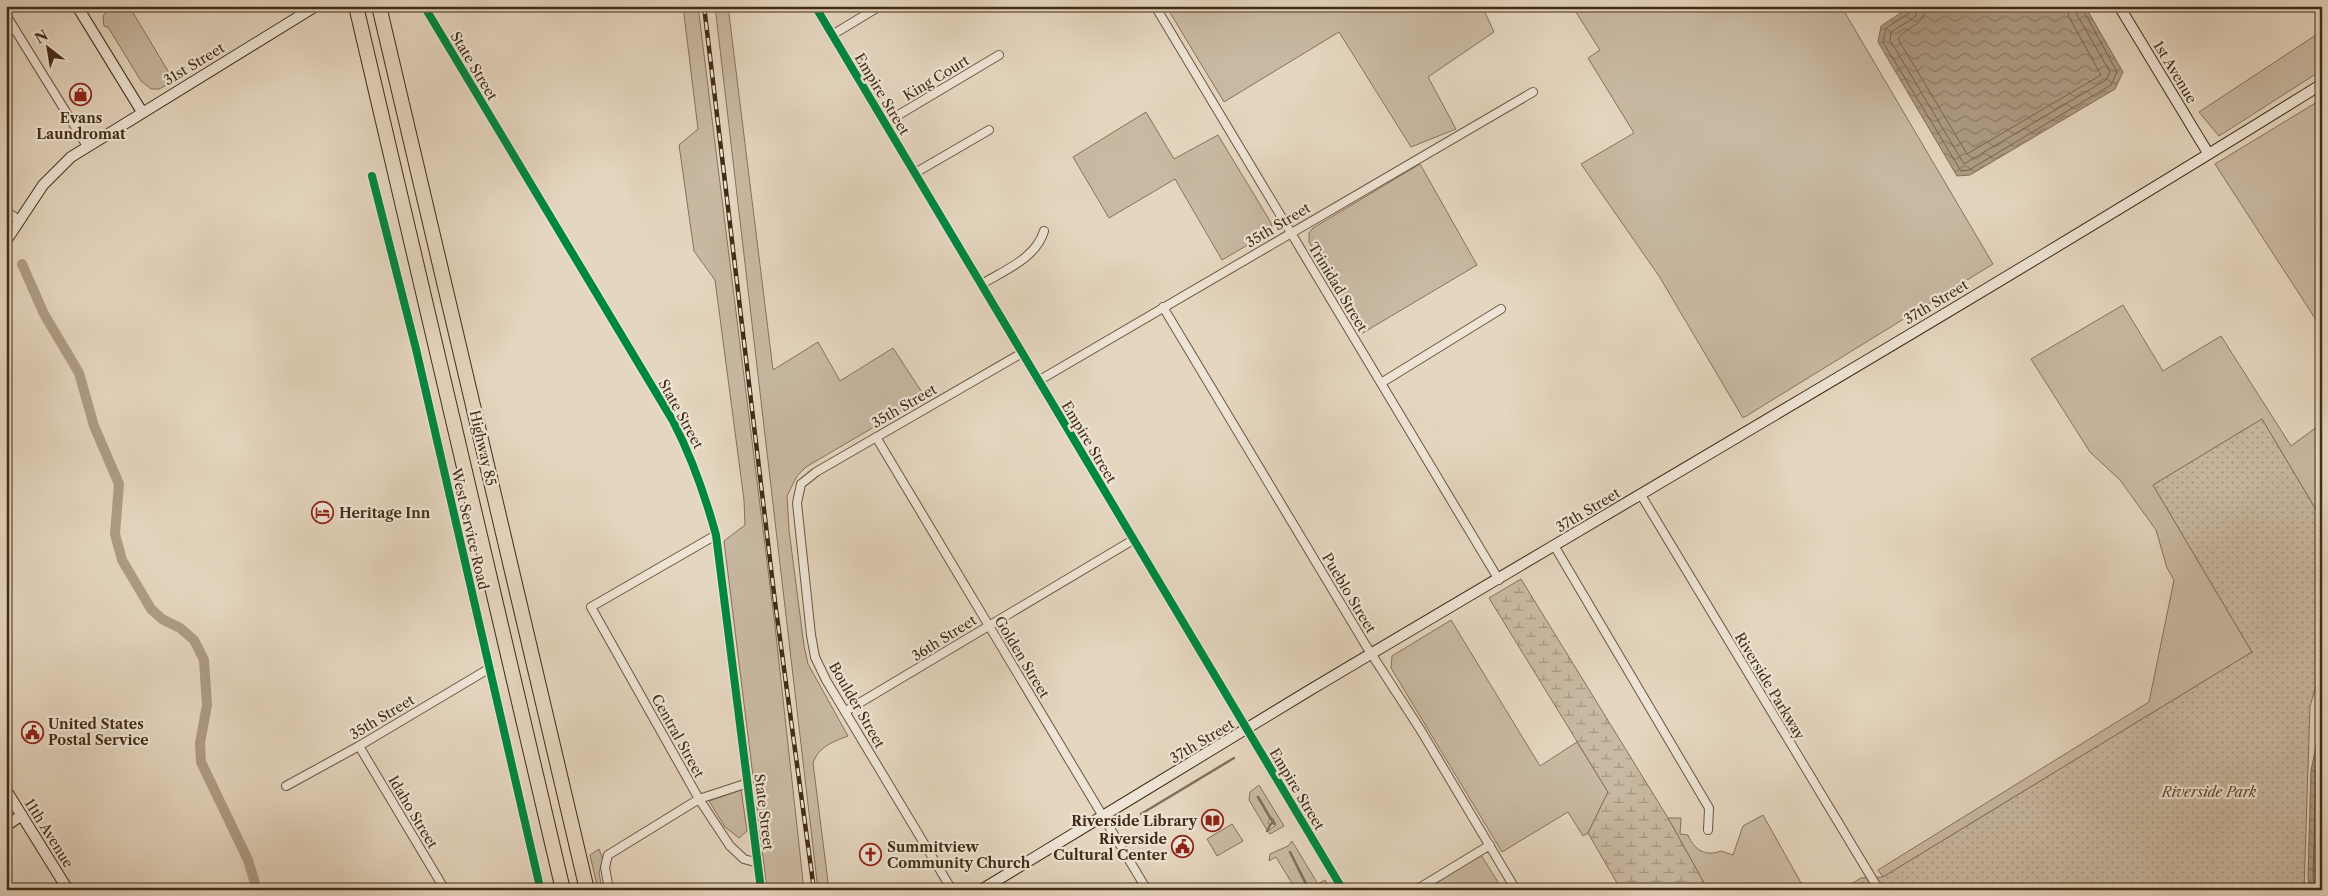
<svg xmlns="http://www.w3.org/2000/svg" width="2328" height="896" font-family="'Libre Caslon Text',serif">
	<style>
		.grass { fill: #c9b9a2; stroke: #86725c }
		.wetland { fill: url(#wetland-marsh); stroke: #86725c }
		.park { fill: url(#park-dots); stroke: #86725c }
		.water { fill: url(#water-waves); stroke: #836f58 }
		.lines { fill: none; stroke-linecap: round; stroke-linejoin: round }
		.shore { stroke: #78644d; stroke-width: 1 }
		.stream { stroke: #836f58; stroke-width: 2.5 }
		.canal { stroke: #ae9c85; stroke-width: 10 }
		.street-casing { stroke: #6b5640; stroke-width: 10 }
		.secondary-casing { stroke: #422c15; stroke-width: 12 }
		.highway-casing { stroke: #422c15; stroke-width: 16 }
		.street { stroke: #eee4d5; stroke-width: 8 }
		.secondary { stroke: #eee4d5; stroke-width: 10 }
		.highway { stroke: #e5d6bf; stroke-width: 14 }
		.rail-casing { stroke: #422c15; stroke-width: 4.5 }
		.rail { stroke: #eee4d5; stroke-width: 2.5; stroke-dasharray: 8; stroke-linecap: butt }
		.cycleway-casing { stroke: #eee4d5; stroke-width: 11 }
		.cycleway { stroke: #00873e; stroke-width: 8 }
		.labels { text-anchor: middle; dominant-baseline: central; stroke-width: 4.5; stroke-linejoin: round; paint-order: stroke }
		.street-label { font-size: 14px; fill: #422c15; stroke: #eee4d5 }
		.poi-label { font-size: 14px; font-weight: bold; fill: #422c15; stroke: #eee4d5; text-anchor: start }
		.park-label { font-size: 14px; font-style: italic; fill: #5d4831; stroke: #eee4d5 }
	</style>
	<defs>
		<pattern id="wetland-marsh" width="20" height="14" patternUnits="userSpaceOnUse" patternTransform="scale(1.25)"><rect width="20" height="14" fill="#c9b9a2"/><path d="M1 5h8M5 5V1M11 12h8M15 12V8" fill="none" stroke="#a59783"/></pattern>
		<pattern id="park-dots" width="8" height="8" patternUnits="userSpaceOnUse" patternTransform="scale(1.25)"><rect width="8" height="8" fill="#c9b9a2"/><path d="M2 2h.1M6 6h.1" fill="none" stroke="#a59783" stroke-width="1.8" stroke-linecap="round"/></pattern>
		<pattern id="water-waves" width="16" height="10" patternUnits="userSpaceOnUse" patternTransform="scale(1.25)"><rect width="16" height="10" fill="#ae9c85"/><path d="M0 5q4-4 8 0t8 0" fill="none" stroke="#8f7f6c"/></pattern>
	</defs>
	<rect width="100%" height="100%" fill="#e5d6bf"/>
	<filter id="stains"><feTurbulence type="fractalNoise" baseFrequency=".004" numOctaves="4"/><feColorMatrix values="0 0 0 0 .2 0 0 0 0 .09 0 0 0 0 .02 0 0 0 .5 -.17"/></filter>
	<radialGradient id="worn" r=".72"><stop offset=".6" stop-color="#630" stop-opacity="0"/><stop offset="1" stop-color="#630" stop-opacity=".3"/></radialGradient>
	<!-- grass -->
	<path class="grass" d="M110,6H129L174,81L159,89H151L141,81L108,27L104,26L103,16Z
		M683,6H698L775,626L804,890H767L724,541L745,525L744,500L715,280L694,251L679,145L698,129Z
		M715,6H728L773,370L818,342L840,381L893,348L925,397L806,467L797,476L787,496L789,530L804,646L808,664L848,736C833,742 819,746 813,763L829,890H818Z
		M1166,6H1482L1494,32L1428,77L1456,129L1411,147L1339,32L1224,102Z
		M1572,6H1841L1993,264L1743,418L1659,276L1581,164L1634,133L1588,58L1600,50Z
		M2322,31V70L2219,136L2199,112Z
		M2322,99V329L2215,164Z
		M1146,112L1174,159L1218,135L1270,221L1272,226L1268,233L1222,260L1175,179L1109,218L1073,157Z
		M1420,164L1477,265L1361,334L1309,242V233L1313,228Z
		M2123,305L2163,371L2221,336L2291,446L2322,423V520L2262,419L2153,485L2252,652L1883,877L1878,870L2149,702L2174,580L2167,568L2156,530L2120,480L2090,452L2031,359Z
		M1451,620L1540,766L1577,742L1608,792L1588,833L1583,836L1568,812L1502,852L1391,668L1392,656Z
		M1259,785L1284,826L1270,834L1268,831L1276,825L1273,818L1271,819L1257,796L1270,819L1268,822L1270,826L1267,830L1249,800L1250,792Z
		M741,790L747,831L739,838L725,827L709,801Z
		M1763,815L1805,890H1708L1668,818H1681L1680,834L1688,835C1694,850 1706,857 1721,851L1733,855L1743,826Z
		M1232,824L1243,841L1217,856L1207,839Z
		M1292,841L1318,884L1325,880L1331,890H1310L1290,851L1309,890H1296L1276,857L1269,861L1270,854L1288,846Z
		M599,849L603,860L599,872L602,890H598L590,855Z
		M1481,855L1503,890H1431L1429,887Z"/>
	<!-- wetland -->
	<path class="wetland" d="M1521,579L1668,818L1708,890H1621L1588,833L1608,792L1489,598Z"/>
	<!-- park -->
	<path class="park" d="M2262,419L2322,520V667L2310,706L2304,890H1842L1861,878L1883,877L2252,652L2153,485Z"/>
	<!-- water -->
	<path class="water" d="M1911,6H2085L2123,72L2115,89L1970,175L1957,176L1878,42L1881,26Z
		M2322,714V890H2310L2308,877L2311,771Z"/>
	<g class="lines">
		<!-- shore -->
		<path class="shore" d="M1913,6L1911,12L1886,28L1883,42L1961,171L1969,170L2111,85L2117,72L2081,6
			M1919,6L1915,17L1891,32L1890,40L1964,164L2106,80L2110,72L2076,13L2075,6
			M1926,6C1926,26 1906,26 1898,39L1967,154L2101,75L2069,17L2067,6
			M2315,890L2313,877L2316,772L2322,743
			M2321,890L2319,876L2322,788"/>
		<!-- stream -->
		<path class="stream" d="M1258,797L1274,824
			M1141,814L1234,758
			M1267,831L1272,822
			M1290,852L1309,890"/>
		<!-- canal -->
		<path class="canal" d="M22,264L44,314L79,373L94,426L119,484L115,534L122,560L151,609L162,619L180,628L194,640L204,660L207,705L200,743L201,762L248,860L257,890"/>
		<defs>
			<path id="street" d="M424,6L673,421C692,458 705,495 716,535L761,890
				M815,6L1343,890
				M1155,6L1499,580
				M6,15L87,146
				M832,35L880,6
				M885,123L999,55
				M915,173L989,130
				M372,176L416,349L539,883L538,890
				M6,211L19,220
				M982,284C1005,270 1036,258 1044,231
				M1163,307L1365,644L1420,729L1516,890
				M1038,381L1533,92
				M1381,383L1501,309
				M876,437L1147,890
				M1641,495L1879,890
				M716,535L591,607L699,799L730,846L744,859L758,863
				M1555,547L1709,808L1708,830
				M846,711L1133,540
				M359,746L445,890
				M286,786L359,746L490,668
				M609,890L605,867L608,855L699,799L748,783
				M952,890L826,680L815,657L811,635L797,503L801,484L816,472L1022,353
				M1416,890L1490,845"/>
			<path id="secondary" d="M77,6L142,112
				M2119,6L2208,153
				M6,241L43,185L71,157L316,6
				M6,790L68,890
				M6,826L22,815
				M981,890C1091,824 1200,756 1310,690C1648,489 1988,292 2322,84"/>
			<path id="highway" d="M356,6L563,890
				M379,6L587,890"/>
		</defs>
		<!-- street casing -->
		<use href="#street" class="street-casing"/>
		<!-- secondary casing -->
		<use href="#secondary" class="secondary-casing"/>
		<!-- highway casing -->
		<use href="#highway" class="highway-casing"/>
		<!-- street -->
		<use href="#street" class="street"/>
		<!-- secondary -->
		<use href="#secondary" class="secondary"/>
		<!-- highway -->
		<use href="#highway" class="highway"/>
		<defs>
			<path id="rail" d="M704,6L775,602L814,890"/>
		</defs>
		<!-- rail casing -->
		<use href="#rail" class="rail-casing"/>
		<!-- rail -->
		<use href="#rail" class="rail"/>
		<defs>
			<path id="cycleway" d="M424,6L673,421C692,458 705,495 716,535L761,890
				M815,6L1343,890
				M372,176L416,349L539,883L538,890"/>
		</defs>
		<!-- cycleway casing -->
		<use href="#cycleway" class="cycleway-casing"/>
		<!-- cycleway -->
		<use href="#cycleway" class="cycleway"/>
	</g>
	<!-- icons -->
	<defs>
		<symbol id="shop-ring" viewBox="-11 -11 22 22"><circle r="9.5" fill="#eee4d5" stroke="#8f2418" stroke-width="1.5"/><path d="M-5-2.5h2.3a2.7 3.5 0 0 1 5.4 0H5L5.5 6h-11ZM-1.5-2.5h3a1.5 2.3 0 0 0-3 0Z" fill="#8f2418"/></symbol>
		<symbol id="hotel-ring" viewBox="-11 -11 22 22"><circle r="9.5" fill="#eee4d5" stroke="#8f2418" stroke-width="1.5"/><path d="M-6-4.5h1.5V1H6V5H4.5V3h-9V5H-6ZM-4 0a1.8 1.8 0 1 1 3.6 0ZM.5 0V-2.5h3Q6-2.5 6 0Z" fill="#8f2418"/></symbol>
		<symbol id="civic-ring" viewBox="-11 -11 22 22"><circle r="9.5" fill="#eee4d5" stroke="#8f2418" stroke-width="1.5"/><path d="M-.6-6.5H3V-4.5H.6V-3L4-1V1h2V6H-6V1h2V-1L-.6-3ZM-1.2 2.5V6h2.4V2.5Z" fill="#8f2418"/></symbol>
		<symbol id="library-ring" viewBox="-11 -11 22 22"><circle r="9.5" fill="#eee4d5" stroke="#8f2418" stroke-width="1.5"/><path d="M-6-4Q-3-5.5-.7-3.5V5Q-3 3-6 4ZM6-4Q3-5.5 .7-3.5V5Q3 3 6 4Z" fill="#8f2418"/></symbol>
		<symbol id="church-ring" viewBox="-11 -11 22 22"><circle r="9.5" fill="#eee4d5" stroke="#8f2418" stroke-width="1.5"/><path d="M-1.2-6h2.4v3.5h3.3v2.4h-3.3V6h-2.4V-.1h-3.3v-2.4h3.3Z" fill="#8f2418"/></symbol>
	</defs>
	<g fill-rule="evenodd">
		<use href="#shop-ring" x="68" y="82" width="25" height="25"/>
		<use href="#hotel-ring" x="310" y="500" width="25" height="25"/>
		<use href="#civic-ring" x="20" y="720" width="25" height="25"/>
		<use href="#library-ring" x="1200" y="808" width="25" height="25"/>
		<use href="#civic-ring" x="1170" y="834" width="25" height="25"/>
		<use href="#church-ring" x="858" y="842" width="25" height="25"/>
	</g>
	<g class="labels">
		<!-- street labels -->
		<g class="street-label">
			<text transform="translate(194 64) rotate(-31)">31st Street</text>
			<text transform="translate(474 66) rotate(59)">State Street</text>
			<text transform="translate(2175 72) rotate(59)">1st Avenue</text>
			<text transform="translate(936 78) rotate(-31)">King Court</text>
			<text transform="translate(882 94) rotate(59)">Empire Street</text>
			<text transform="translate(1278 225) rotate(-31)">35th Street</text>
			<text transform="translate(1338 287) rotate(59)">Trinidad Street</text>
			<text transform="translate(1936 302) rotate(-31)">37th Street</text>
			<text transform="translate(904 406) rotate(-30)">35th Street</text>
			<text transform="translate(681 414) rotate(61)">State Street</text>
			<text transform="translate(1089 442) rotate(59)">Empire Street</text>
			<text transform="translate(483 448) rotate(77)">Highway 85</text>
			<text transform="translate(1588 510) rotate(-31)">37th Street</text>
			<text transform="translate(470 529) rotate(77)">West Service Road</text>
			<text transform="translate(1349 593) rotate(59)">Pueblo Street</text>
			<text transform="translate(944 638) rotate(-32)">36th Street</text>
			<text transform="translate(1022 657) rotate(59)">Golden Street</text>
			<text transform="translate(1770 686) rotate(59)">Riverside Parkway</text>
			<text transform="translate(857 705) rotate(60)">Boulder Street</text>
			<text transform="translate(382 717) rotate(-31)">35th Street</text>
			<text transform="translate(678 736) rotate(61)">Central Street</text>
			<text transform="translate(1202 741) rotate(-31)">37th Street</text>
			<text transform="translate(1297 789) rotate(59)">Empire Street</text>
			<text transform="translate(413 812) rotate(59)">Idaho Street</text>
			<text transform="translate(764 812) rotate(83)">State Street</text>
			<text transform="translate(49 833) rotate(58)">11th Avenue</text>
		</g>
		<!-- poi labels -->
		<g class="poi-label">
			<text x="81" y="118" text-anchor="middle">Evans<tspan x="81" dy="16">Laundromat</tspan></text>
			<text x="339" y="513">Heritage Inn</text>
			<text x="48" y="724">United States<tspan x="48" dy="16">Postal Service</tspan></text>
			<text x="1197" y="821" text-anchor="end">Riverside Library</text>
			<text x="1167" y="839" text-anchor="end">Riverside<tspan x="1167" dy="16">Cultural Center</tspan></text>
			<text x="887" y="847">Summitview<tspan x="887" dy="16">Community Church</tspan></text>
		</g>
		<!-- park labels -->
		<g class="park-label">
			<text x="2209" y="792">Riverside Park</text>
		</g>
	</g>
	<!-- margin -->
	<rect width="2328" height="896" fill="none" stroke="#e5d6bf" stroke-width="25"/>
	<rect x="8" y="8" width="2313" height="881" fill="none" stroke="#422c15" stroke-width="2.5"/>
	<rect x="12" y="12" width="2303" height="871" fill="none" stroke="#422c15"/>
	<!-- north arrow -->
	<g transform="translate(48 48) rotate(329)" stroke="#eee4d5" stroke-width="4" paint-order="stroke">
	<path d="M0-4L9 19L0 12L-9 19Z" fill="#422c15"/>
	<text y="-8" font-size="14" font-weight="bold" text-anchor="middle" fill="#422c15">N</text>
	</g>
	<rect width="100%" height="100%" filter="url(#stains)"/>
	<rect width="100%" height="100%" fill="url(#worn)"/>
</svg>
